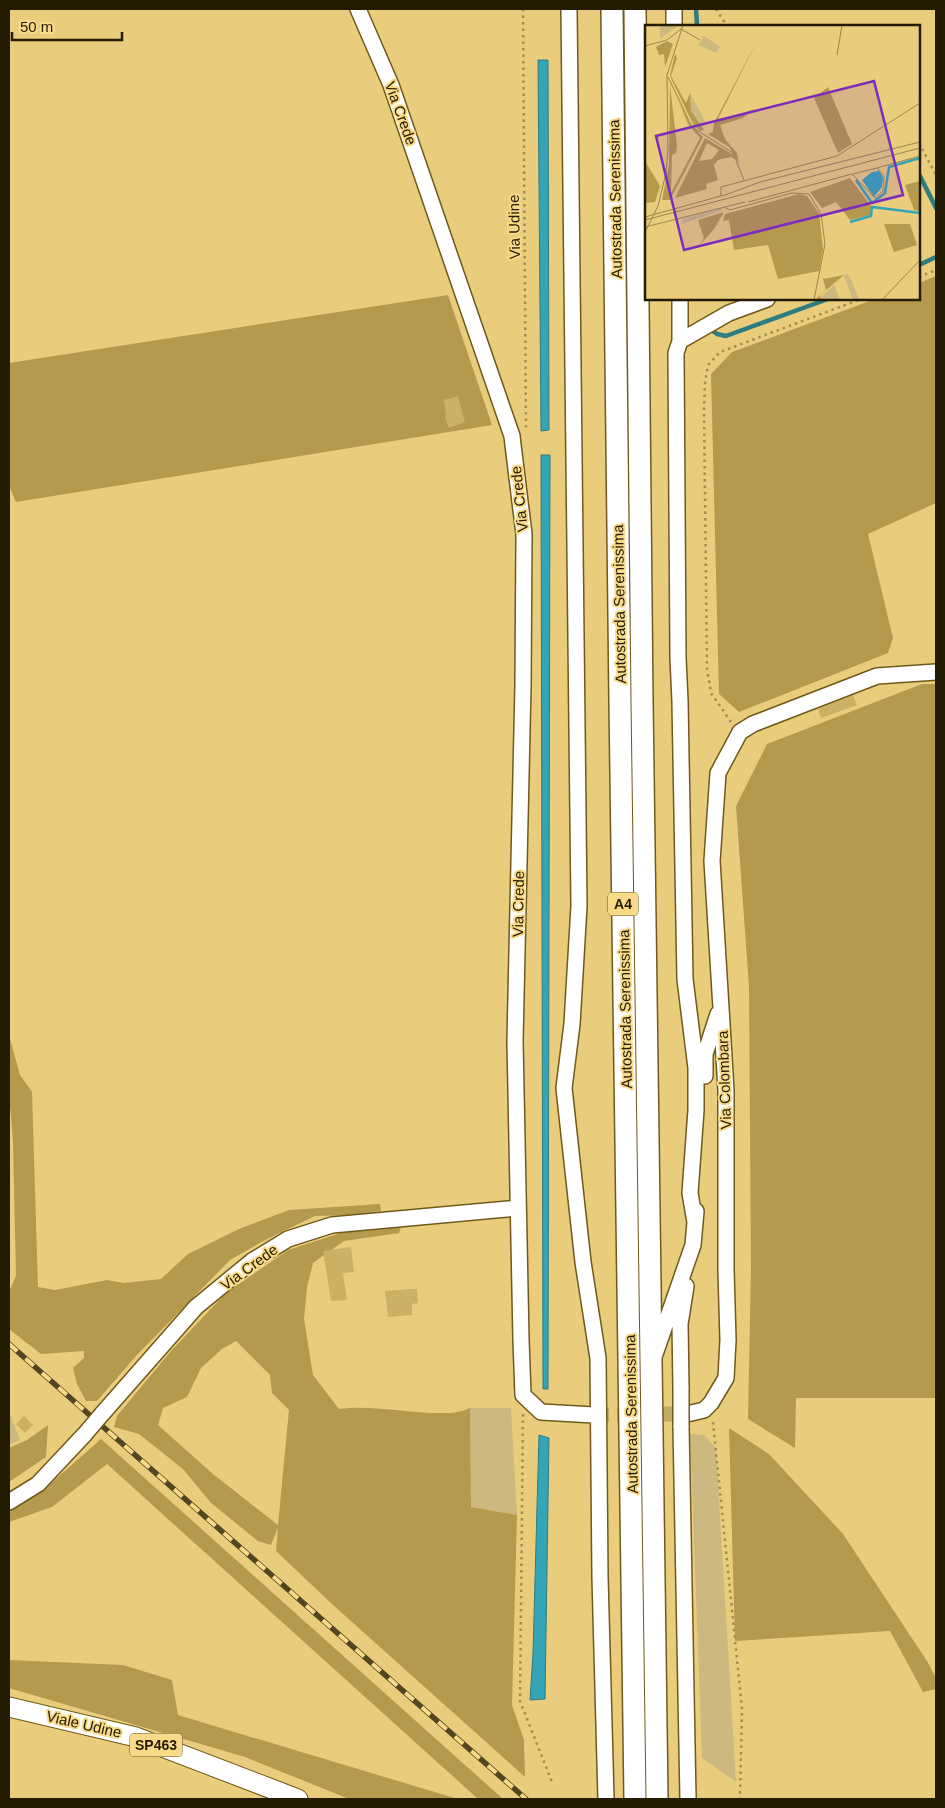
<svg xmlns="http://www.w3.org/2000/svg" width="945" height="1808" font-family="Arial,sans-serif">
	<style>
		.green { fill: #cdb87f }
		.forest { fill: #b5994d; fill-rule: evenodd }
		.water { fill: #34a5b6; stroke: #2f7c80 }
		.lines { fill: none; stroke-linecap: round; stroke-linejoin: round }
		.stream { stroke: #2f7c80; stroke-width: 4.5 }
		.building { fill: #ccb165 }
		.minor-tunnel { stroke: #c2a964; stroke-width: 15; stroke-dasharray: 15 8; stroke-linecap: butt }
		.minor-casing { stroke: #6f5a1b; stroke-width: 18 }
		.major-casing { stroke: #6f5a1b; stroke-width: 21 }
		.highway-casing { stroke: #6f5a1b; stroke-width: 24 }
		.path { stroke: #a38d51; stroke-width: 2.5; stroke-dasharray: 2.5 4; stroke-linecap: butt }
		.minor { stroke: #fff; stroke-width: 15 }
		.major { stroke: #fff; stroke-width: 19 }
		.highway { stroke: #fff; stroke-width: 21 }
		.rail-casing { stroke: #534520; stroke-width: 5.5 }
		.rail { stroke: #f8da89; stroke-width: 4; stroke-dasharray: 11; stroke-linecap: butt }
		.minor-bridge-casing { stroke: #6f5a1b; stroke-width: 18; stroke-linecap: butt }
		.minor-bridge { stroke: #fff; stroke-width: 15 }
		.labels { text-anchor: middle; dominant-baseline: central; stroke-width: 4; stroke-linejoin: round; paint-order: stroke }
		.shield { fill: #f8da89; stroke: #64542b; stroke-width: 1 }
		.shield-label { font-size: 14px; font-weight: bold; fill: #241b03 }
		.street-label { font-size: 15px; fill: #241b03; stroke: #f8da89 }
		.inset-river { fill: none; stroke: #34a5b6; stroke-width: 2.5 }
		.inset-road { fill: none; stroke: #9b864c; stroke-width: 1 }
		.view { fill: #7b2cbf; fill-opacity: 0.15; stroke: #7b2cbf; stroke-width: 2.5 }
		.inset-edge { fill: none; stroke: #241b03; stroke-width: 2.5 }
	</style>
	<rect width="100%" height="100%" fill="#eacd7c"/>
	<!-- green -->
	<path class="green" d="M470,1408H511L517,1515L471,1507Z
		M9,1411L20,1440L9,1444Z
		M690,1434L704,1435L716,1448L736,1782L702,1758Z"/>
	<!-- forest -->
	<path class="forest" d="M936,276V503L868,534L893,638L888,653L739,712L719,694L711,374L732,352L875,299H919V283Z
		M448,295L492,425L16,502L9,486V363Z
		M922,684H936V1398H796L795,1448L748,1419L751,1269L749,987L736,806L767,744Z
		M9,1035L20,1075L32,1092L38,1287L55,1290L107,1280L124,1283L161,1279L188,1254L239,1229L289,1210L380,1204L381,1211L352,1215L315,1216L265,1240L230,1260L136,1356L97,1401H86L77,1384L73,1368L84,1358V1351L41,1354L9,1329V1292L16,1276L13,1142L9,1093Z
		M401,1227L399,1233L344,1241L313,1263L307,1287L304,1319L313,1375L339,1409C368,1405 402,1412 432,1413C447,1413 457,1414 470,1408L471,1507L517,1515L512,1705L524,1740L525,1777L333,1605L276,1551L278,1528L271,1545L258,1541L211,1503L183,1469L139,1434L114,1427L117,1416L171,1351L226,1293L288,1250L347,1231ZM236,1341L270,1375L272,1393L289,1410L278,1525L213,1474L158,1425L163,1408L187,1397L201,1368L222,1349Z
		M48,1425L46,1457L9,1482V1448L27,1440Z
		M729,1428L769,1454L843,1534L927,1661L936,1678V1689L923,1692L890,1631L735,1641Z
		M101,1439L503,1799H478L107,1464L52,1507L9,1522V1507L41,1492Z
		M9,1660L123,1665L172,1680L178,1715L458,1799H349L245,1757L9,1688Z"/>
	<!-- water -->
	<path class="water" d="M538,60H548L549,430L541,431Z
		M541,455H550L548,1389H543V1376Z
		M539,1435L549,1438L545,1699L530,1700L533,1653Z"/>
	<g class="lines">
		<!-- stream -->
		<path class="stream" d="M696,9L697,26
			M919,174L936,208
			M919,265L936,257
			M710,329L717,334L726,336L828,299"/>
	</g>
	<!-- building -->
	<path class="building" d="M458,396L465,422L449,428L445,417L446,416L444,400Z
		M853,695L857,705L821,718L818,709Z
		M351,1247L354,1272L343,1273L347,1300L331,1301L323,1251Z
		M410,1289H417L418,1303L412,1304V1315L388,1317L385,1291Z
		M24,1416L33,1425L25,1433L16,1424Z"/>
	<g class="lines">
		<!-- minor-tunnel -->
		<path class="minor-tunnel" d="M594,1415L687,1414"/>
		<defs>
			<path id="minor" d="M358,9L391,85L512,436L513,445L524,534L523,685L515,1041L521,1340L523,1395L541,1412L594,1415
				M569,9L579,906L572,1024L564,1088L583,1262L598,1358L600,1577L606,1799
				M674,9V26
				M680,299V341
				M705,1076V1054L718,1014
				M695,1222L690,1193L696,1110V1068L685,979L680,701L678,658L676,353L680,341L729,313L767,299
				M655,1354L693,1245L696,1211
				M681,1388L680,1324L686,1286
				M102,1414L196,1307L252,1261L288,1239L332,1225L518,1208
				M687,1414L704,1410L711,1403L726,1378L728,1340L726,1270V1090L712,861L718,773L740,732L753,724L877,676L936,672
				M681,1426L688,1799
				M9,1502L38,1484L85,1434"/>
			<path id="major" d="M9,1707L136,1737L298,1799"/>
			<path id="highway" d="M612,9L620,702L635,1799
				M635,9L642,701L657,1799"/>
		</defs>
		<!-- minor casing -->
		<use href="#minor" class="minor-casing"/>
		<!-- major casing -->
		<use href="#major" class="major-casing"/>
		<!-- highway casing -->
		<use href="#highway" class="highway-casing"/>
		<!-- path -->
		<path class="path" d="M523,9L526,430
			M716,9L727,26
			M919,143L936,175
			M919,277L936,270
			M731,722L711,693L707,668L704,409L705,383L708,365L720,352L861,299
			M523,1414L520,1701L552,1782
			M713,1422L742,1709L740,1799"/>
		<!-- minor -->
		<use href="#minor" class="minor"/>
		<!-- major -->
		<use href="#major" class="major"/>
		<!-- highway -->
		<use href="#highway" class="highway"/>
		<defs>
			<path id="rail" d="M9,1344L526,1799"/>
		</defs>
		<!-- rail casing -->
		<use href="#rail" class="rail-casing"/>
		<!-- rail -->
		<use href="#rail" class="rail"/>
		<defs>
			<path id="minor-bridge" d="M681,1388V1426
				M85,1434L102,1414"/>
		</defs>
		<!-- minor-bridge casing -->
		<use href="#minor-bridge" class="minor-bridge-casing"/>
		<!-- minor-bridge -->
		<use href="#minor-bridge" class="minor-bridge"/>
	</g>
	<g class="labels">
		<!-- shield labels -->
		<g class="shield">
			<rect x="608" y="892.5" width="30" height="23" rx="4"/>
			<rect x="130" y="1733.5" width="52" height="23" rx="4"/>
		</g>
		<g class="shield-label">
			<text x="623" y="904">A4</text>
			<text x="156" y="1745">SP463</text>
		</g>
		<!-- street labels -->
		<g class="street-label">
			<text transform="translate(401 113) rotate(70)">Via Crede</text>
			<text transform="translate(615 199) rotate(-91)">Autostrada Serenissima</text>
			<text transform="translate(514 227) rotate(-91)">Via Udine</text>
			<text transform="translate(519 499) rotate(-96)">Via Crede</text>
			<text transform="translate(619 604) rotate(-91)">Autostrada Serenissima</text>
			<text transform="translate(518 904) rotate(-89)">Via Crede</text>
			<text transform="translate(625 1009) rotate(-91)">Autostrada Serenissima</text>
			<text transform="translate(724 1080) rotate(-92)">Via Colombara</text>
			<text transform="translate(249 1267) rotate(-36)">Via Crede</text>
			<text transform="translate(631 1414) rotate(-91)">Autostrada Serenissima</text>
			<text transform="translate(84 1724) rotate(13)">Viale Udine</text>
		</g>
	</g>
	<!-- overview -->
	<g transform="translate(645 25)">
		<rect width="275" height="275" fill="#eacd7c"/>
		<path d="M15,0H34L15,14ZM59,11L75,22L71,28L53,20ZM45,68L61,98L56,102L46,86ZM77,183L76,186L36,199L38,194ZM202,248L207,256L214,275H208L199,251ZM189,260L195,275H176L175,273Z" fill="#cdb87f"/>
		<path d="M113,14L72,96L110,84L98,93L75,100L80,114L92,128L94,139L84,122L63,109L68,107L69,98ZM22,16L28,19L20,42L19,29L14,30L11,22ZM30,29L32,33L26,51L41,78L45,68L46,86L59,105L55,106L48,99L25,51ZM25,60L32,121L31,128L27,130L26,168L55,113L43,99L34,77L45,99L58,112L25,175H17L24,139ZM183,62L207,119L193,128L169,73ZM60,113L87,129L91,135L86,132L73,135L69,140L73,155L61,159L62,164L30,173ZM62,118L74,125L67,134L54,136ZM0,136L15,161L10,177L0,178ZM205,153L226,181V190L205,195L191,177L177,183L165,167ZM275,156V186L269,185L260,160ZM154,169L162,171L174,188L178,224L174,246L133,254L123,220L89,225L84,195L78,196L80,189ZM79,187L69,204L54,221L59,213L53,195ZM239,199H265L272,220L249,227ZM199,250L175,270L176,275H170L181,265L178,254Z" fill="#b5994d" fill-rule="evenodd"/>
		<path d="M234,146L238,152L237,162L229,172L217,155L227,147Z" fill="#34a5b6"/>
		<path class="inset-river" d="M211,155L227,178M227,178L240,168L244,142L275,133M205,197L226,191L227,182L275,188"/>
		<path class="inset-road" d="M0,21L22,15L36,4L55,15M192,30L197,0M23,52L47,102L88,128L99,155M208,149L232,143M76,171V162L192,131L275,78M103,177L207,149L230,173L238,166L239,151L232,143L275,131M79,182L85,185L147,168L164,169L176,189L180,219L169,275M0,192L83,169L115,157L275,117M0,195L275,123M0,202L100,177M0,207L13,181L21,148L23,125L22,50L38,0M237,275L275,235"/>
		<path class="view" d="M229,56L258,170L39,225L11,111Z"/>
		<rect width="275" height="275" class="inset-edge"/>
	</g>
	<!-- border -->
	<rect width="945" height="1808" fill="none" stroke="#241b03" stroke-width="20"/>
	<!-- scale -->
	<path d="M12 32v8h110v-8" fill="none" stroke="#241b03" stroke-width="2.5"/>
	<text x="20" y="32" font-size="15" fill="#241b03" stroke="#f8da89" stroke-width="4" paint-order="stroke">50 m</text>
</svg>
